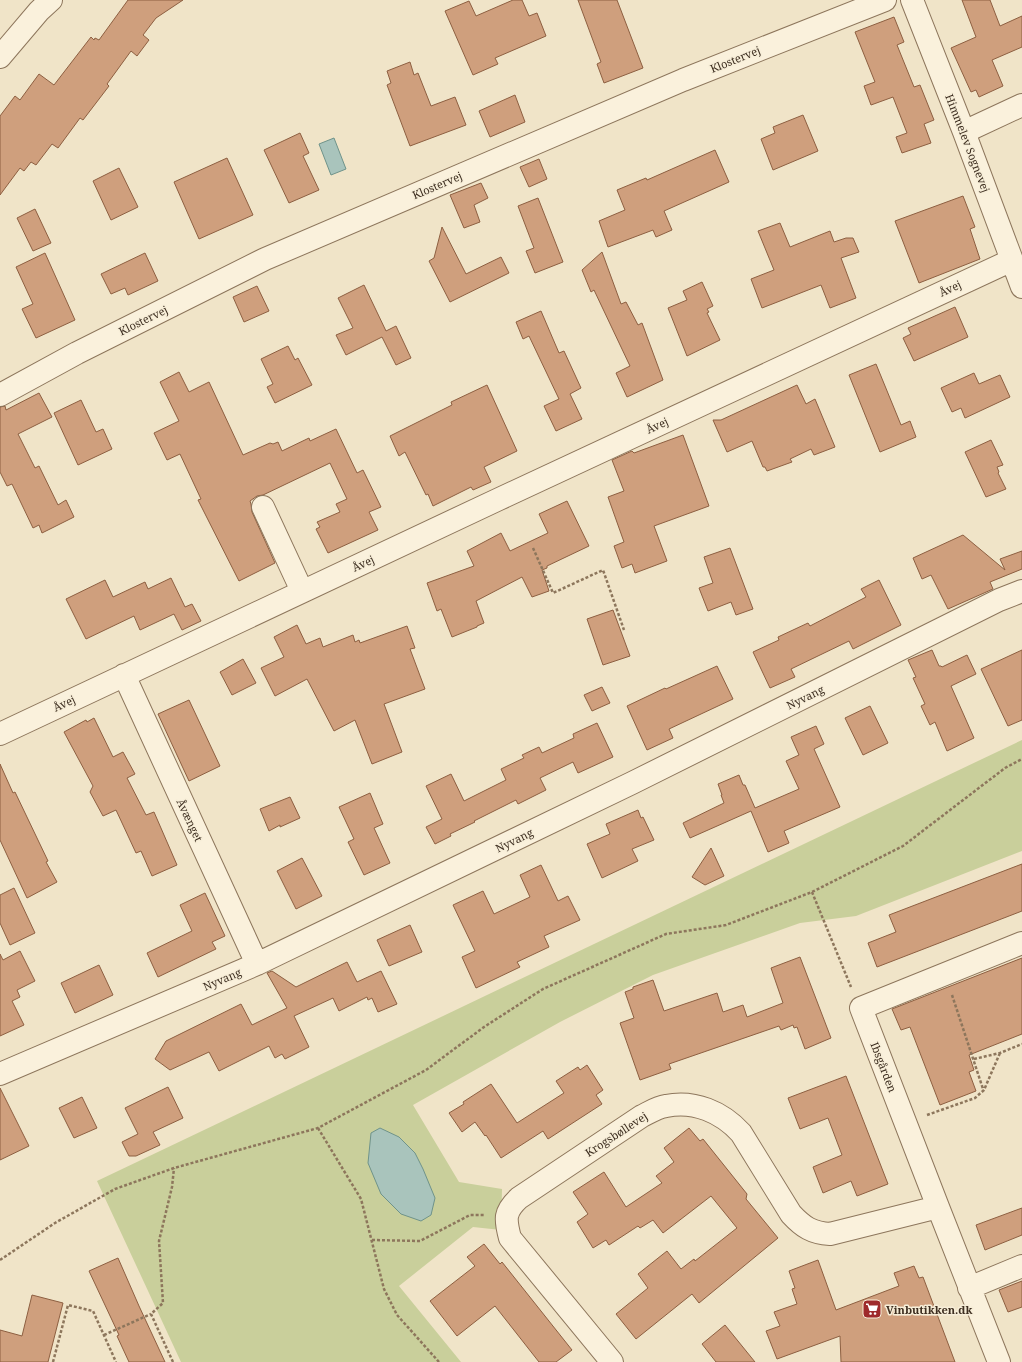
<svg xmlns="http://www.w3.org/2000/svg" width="1022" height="1362" font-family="'Noto Serif',serif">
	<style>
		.green { fill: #c9cf9b }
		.water { fill: #a9c4bc; stroke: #6f938a }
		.building { fill: #cf9f7d; stroke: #8d5f41 }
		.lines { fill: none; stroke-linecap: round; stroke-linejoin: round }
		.minor-casing { stroke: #8d765c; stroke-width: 24 }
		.path { stroke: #8d765c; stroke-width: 2.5; stroke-dasharray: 3 2; stroke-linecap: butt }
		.minor { stroke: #faf1dc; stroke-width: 22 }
		.labels { text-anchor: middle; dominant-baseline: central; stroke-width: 3; stroke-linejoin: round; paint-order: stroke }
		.street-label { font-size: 11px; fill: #3d2e20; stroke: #f7eed8 }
		.poi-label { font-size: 11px; font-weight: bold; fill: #3d2e20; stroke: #f7eed8; text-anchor: start }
	</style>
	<rect width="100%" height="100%" fill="#f0e4c8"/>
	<!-- green -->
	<path class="green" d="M1022,740V851L856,916L800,923L653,975L560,1022L413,1105L459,1182L502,1189L501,1230L473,1227L399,1286L461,1362H181L97,1181Z"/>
	<!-- water -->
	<path class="water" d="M334,138L346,169L331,175L319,144Z
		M380,1128L399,1137L415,1153L423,1169L435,1198L431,1215L421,1221L401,1214L381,1194L368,1163L371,1133Z"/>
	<!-- building -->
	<path class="building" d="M128,0H183L156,18L143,35L149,40L137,56L131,51L107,84L109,86L83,120L80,118L58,148L52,144L36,165L31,162L24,171L20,168L0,195V116L15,96L20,100L39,74L54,85L91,37L94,40L95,38L99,40Z
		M513,0H522L529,16L537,13L546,36L495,58L498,64L473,75L445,11L469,1L476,16Z
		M578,0H617L643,68L604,83L597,64L601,62Z
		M962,0H990L1000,26L1022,16V47L992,60L1003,86L979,97L976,90L971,92L951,48L976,37Z
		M894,17L904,42L897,45L914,87L920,85L934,120L924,124L931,143L902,153L896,137L907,133L893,97L871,105L864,86L875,82L855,32Z
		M410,62L414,75L418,73L431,106L455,97L466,125L410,146L387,85L391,83L387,71Z
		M515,95L525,122L490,137L479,111Z
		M803,115L818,151L773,170L761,139L775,133L773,127Z
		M300,133L309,153L303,156L319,190L289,203L264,150Z
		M715,150L729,182L664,211L672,230L656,237L653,230L608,247L599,221L625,210L617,190L646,178L647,180Z
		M227,158L253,215L199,239L174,182Z
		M539,159L547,179L529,187L520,167Z
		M119,168L138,207L111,220L93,181Z
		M481,183L488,198L474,205L480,222L464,228L450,195Z
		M963,196L975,227L970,229L980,259L919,283L895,221Z
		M538,198L563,262L535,273L526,251L534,248L518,206Z
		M35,209L51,243L33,251L17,218Z
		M780,223L790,247L830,231L834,242L846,238H853L859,252L841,258L856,298L830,308L821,285L762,308L751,279L774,270L758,231Z
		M442,227L466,274L501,257L509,273L450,302L429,261L434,258Z
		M602,252L621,304L626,302L638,325L642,323L663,380L627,397L616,373L630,366L594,290L591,292L582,270Z
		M45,253L75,320L36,338L22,309L33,304L16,267Z
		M145,253L158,281L128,295L125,288L111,294L101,274Z
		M702,282L713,306L707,309L709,312L707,313L720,340L687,356L668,308L687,300L683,291Z
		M364,285L386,331L396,326L411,358L396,365L382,337L346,355L336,335L353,328L338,298Z
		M257,286L269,311L244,322L233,297Z
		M955,307L968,337L914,361L903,338L911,334L908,328Z
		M541,311L559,353L564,351L581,388L570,394L582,419L556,431L544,406L559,399L529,336L523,339L516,322Z
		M288,346L295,360L298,358L312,385L275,403L267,387L273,384L261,359Z
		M876,364L901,425L910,421L916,437L880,452L849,375Z
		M179,372L189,392L209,382L243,455L270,443L273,444L278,442L282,451L309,438L310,441L336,429L357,473L363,470L381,507L369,512L378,530L328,553L316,529L320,527L317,522L340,512L336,504L347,499L330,463L263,495L257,496L250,501L251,504L252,512L275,563L239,581L198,500L201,499L180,454L167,460L154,433L179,421L160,382Z
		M974,373L979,384L1000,375L1010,397L965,418L961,408L952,412L941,388Z
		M487,385L517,451L484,467L491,482L473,490L471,487L433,506L428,494L426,495L405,452L399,456L390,436L452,405L451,402Z
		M797,385L806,404L815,399L835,447L814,455L811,449L790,459L792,462L767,471L765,467H763L752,441L727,452L713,420H721Z
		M39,393L52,417L18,434L35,468L39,466L58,505L66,500L74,517L42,533L39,525L33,528L12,484L7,486L0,472V407L5,406L6,410Z
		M81,400L96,432L103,429L112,449L78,465L54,413Z
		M683,435L709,506L654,526L667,561L635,573L632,564L622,568L614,546L624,542L608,497L624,491L612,460L632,451L634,453Z
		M991,440L1003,465L997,467L999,472L998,473L1006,489L986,497L965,452Z
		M567,501L589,546L547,566V568L542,570L549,591L532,597L522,577L476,601L484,623L477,626V627L452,637L441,609L437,611L427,583L474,566L467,551L501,533L510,551L548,533L539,514Z
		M963,535L1005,570L1000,559L1022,551V569L990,582L993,589L948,609L931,575L922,579L913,558Z
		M730,548L753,609L736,615L731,602L708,611L699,588L713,583L704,557Z
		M171,578L185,607L192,604L201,621L182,630L174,614L140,630L134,616L86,639L66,599L105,580L113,597L145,582L148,589Z
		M879,580L901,625L853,649L849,641L791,669L795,677L770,688L753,652L779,640L778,637L808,623L810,626L866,597L861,589Z
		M613,610L630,656L603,665L587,619Z
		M297,625L306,644L320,638L323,647L353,635L355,642L359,640L360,643L407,626L415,648L410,649L425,689L384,704L402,752L372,764L355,720L334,731L307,679L275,696L261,668L284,657L274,637Z
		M932,650L939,666H941L942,667L967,655L976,674L951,686L974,738L947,751L935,722L930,725L921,706L925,704L913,678L916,677L908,660Z
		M1022,650V720L1008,726L981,669Z
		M243,659L256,683L232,695L220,672Z
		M717,666L733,699L669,729L673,738L647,750L627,706L665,688L666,689Z
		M602,687L610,703L592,711L584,695Z
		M189,700L220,766L189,781L158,714Z
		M870,706L888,743L863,755L845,718Z
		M94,718L113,757L123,752L135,774L127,778L146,815L154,812L177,865L152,876L141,851L136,853L116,810L103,816L90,792L93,786L64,732L86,720L87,722Z
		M597,723L613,757L578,773L573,762L540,778L546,790L518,804L516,800L474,821L475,822L450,834L451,836L435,844L426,827L442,819L426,786L451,774L464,801L506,780L501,769L524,758L522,755L539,747L542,753L574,738L573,734Z
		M816,726L824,744L814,749L840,807L784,831L789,843L768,852L751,811L690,838L683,823L724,803L721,795H722L718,784L739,775L743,785H745L755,808L799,789L786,761L799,755L791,737Z
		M0,764L13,793L15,792L48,861L46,862L57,882L27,898L0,840Z
		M370,793L383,824L374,828L390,863L364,875L348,842L354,839L339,807Z
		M290,797L300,818L280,827V825L269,831L260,809Z
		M638,810L641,818L643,817L654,840L632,849L638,861L602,878L587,844L610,834L606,824Z
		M711,848L724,876L705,885L692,877Z
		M302,858L322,896L296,909L277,871Z
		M1022,864V911L877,967L868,943L896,932L889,915Z
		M541,865L558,901L568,896L580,920L544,936L549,947L517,962L520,967L476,988L462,957L475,951L453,905L483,891L494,914L530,897L520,875Z
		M14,888L35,933L10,945L0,923V895Z
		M205,893L225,936L212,942L216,949L158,977L147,953L192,931L180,905Z
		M410,925L422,952L389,966L377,940Z
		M20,951L35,981L17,990L20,997L12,1001L24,1025L0,1036V954L3,960Z
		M800,957L831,1038L805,1049L797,1027L794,1028L793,1025L781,1030L779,1026L669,1064L671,1069L640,1080L620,1023L634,1018L625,992L633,989V987L653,980L664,1011L717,993L723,1012L743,1005L747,1017L783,1003L771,968Z
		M1022,958V1034L969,1055L974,1070L969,1072L976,1091L940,1105L910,1027L901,1030L892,1009Z
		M347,962L357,982L381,971L397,1004L378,1012L372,998L368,1000L367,997L339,1011L333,998L294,1016L309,1047L285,1059L282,1054L275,1058L269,1046L219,1071L209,1052L170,1070L155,1059L166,1041L241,1004L252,1025L287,1008L267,973L272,971L296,987Z
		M99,965L113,995L75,1013L61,983Z
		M587,1065L603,1090L596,1095L602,1104L548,1139L543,1131L501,1158L486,1135L485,1136L475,1122L462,1132L449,1113L464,1104L463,1102L491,1084L517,1123L564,1093L556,1081L578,1067L580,1070Z
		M846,1076L888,1184L857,1196L851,1181L823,1193L813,1167L842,1155L828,1118L800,1129L788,1098Z
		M168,1087L183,1118L153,1132L160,1145L136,1156H129L122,1142L138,1134L125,1108Z
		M0,1088L29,1146L0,1160Z
		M82,1097L97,1128L74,1138L59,1108Z
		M689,1128L700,1141L703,1139L747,1194L746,1199L778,1238L699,1303L692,1294L636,1339L616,1314L648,1288L638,1274L667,1251L681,1269L694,1259L695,1261L737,1228L711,1196L663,1233L653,1220L640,1228L638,1226L609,1245L606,1240L593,1248L577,1222L588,1214L573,1192L604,1172L626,1207L662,1183L656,1176L674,1162L664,1148Z
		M1022,1208V1235L985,1250L976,1225Z
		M484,1244L500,1264L502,1262L572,1350L556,1362H539L495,1306L457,1336L430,1301L475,1266L467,1257Z
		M118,1258L139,1306L165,1362H129L117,1336L119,1335L89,1271Z
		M818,1260L836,1310L899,1286L894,1273L914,1266L919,1278L923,1277L955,1362H841L840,1336L777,1359L766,1331L780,1326L774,1312L797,1304L792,1289L795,1288L789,1271Z
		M1022,1281V1307L1008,1312L999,1290Z
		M32,1295L63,1303L48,1362H0V1330L22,1336Z
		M725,1325L755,1362H716L702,1344Z"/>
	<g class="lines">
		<defs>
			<path id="minor" d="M912,0L964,132L1022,287
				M0,57L39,11L51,0
				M964,132L1022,105
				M0,395L77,353L265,259L683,80L885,0
				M263,507L302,591
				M124,675L257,964
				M0,734L497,500L1012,260
				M0,1074L257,964L632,783L999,600L1022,591
				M969,1288L1022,1266
				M612,1362L510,1238C505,1219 504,1212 519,1198L642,1116C650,1112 658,1107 666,1106C694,1100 722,1112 741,1133L791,1214C803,1227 812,1233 830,1234L938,1207
				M999,1362L938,1207L861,1008L1022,943"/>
		</defs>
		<!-- minor casing -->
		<use href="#minor" class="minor-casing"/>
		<!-- path -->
		<path class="path" d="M533,548L553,593L603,570L624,630
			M812,892L851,987
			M952,995L983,1089
			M974,1059L1000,1053L1022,1044
			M927,1115L975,1098L984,1090L1000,1053
			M318,1128L361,1199L384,1289L397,1315L439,1362
			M372,1240L420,1241L470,1215H485
			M0,1260L55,1223L115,1189L174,1168L318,1128L426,1070L484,1027L543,989L666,934L726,925L812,892L903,846L1005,768L1022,759
			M104,1335L151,1314
			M53,1362L68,1305L93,1311L116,1362
			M173,1362L151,1314L163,1303L159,1241L172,1187L174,1168"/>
		<!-- minor -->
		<use href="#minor" class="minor"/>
	</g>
	<!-- icons -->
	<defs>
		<symbol id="supermarket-square" viewBox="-11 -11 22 22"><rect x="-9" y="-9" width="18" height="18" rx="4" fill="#9e2a2b" stroke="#f7eed8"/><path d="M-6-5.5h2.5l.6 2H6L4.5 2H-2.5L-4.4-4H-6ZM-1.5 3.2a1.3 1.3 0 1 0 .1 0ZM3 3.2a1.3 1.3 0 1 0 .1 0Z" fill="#fff"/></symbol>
	</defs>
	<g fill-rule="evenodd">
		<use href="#supermarket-square" x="861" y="1298" width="22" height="22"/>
	</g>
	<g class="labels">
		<!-- street labels -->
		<g class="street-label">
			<text transform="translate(735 59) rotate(-22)">Klostervej</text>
			<text transform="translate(968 143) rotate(69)">Himmelev Sognevej</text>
			<text transform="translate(437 185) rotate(-23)">Klostervej</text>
			<text transform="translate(950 288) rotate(-25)">Åvej</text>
			<text transform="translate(143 320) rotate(-26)">Klostervej</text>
			<text transform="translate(657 425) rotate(-25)">Åvej</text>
			<text transform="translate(363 563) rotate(-25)">Åvej</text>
			<text transform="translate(805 697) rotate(-26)">Nyvang</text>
			<text transform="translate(64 703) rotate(-25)">Åvej</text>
			<text transform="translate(190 820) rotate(65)">Åvænget</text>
			<text transform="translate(514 840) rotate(-26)">Nyvang</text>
			<text transform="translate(222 979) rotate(-23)">Nyvang</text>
			<text transform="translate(884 1067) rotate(69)">Ibsgården</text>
			<text transform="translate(616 1134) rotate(-33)">Krogsbøllevej</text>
		</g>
		<!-- poi labels -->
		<g class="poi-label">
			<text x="886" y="1309">Vinbutikken.dk</text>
		</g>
	</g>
</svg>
